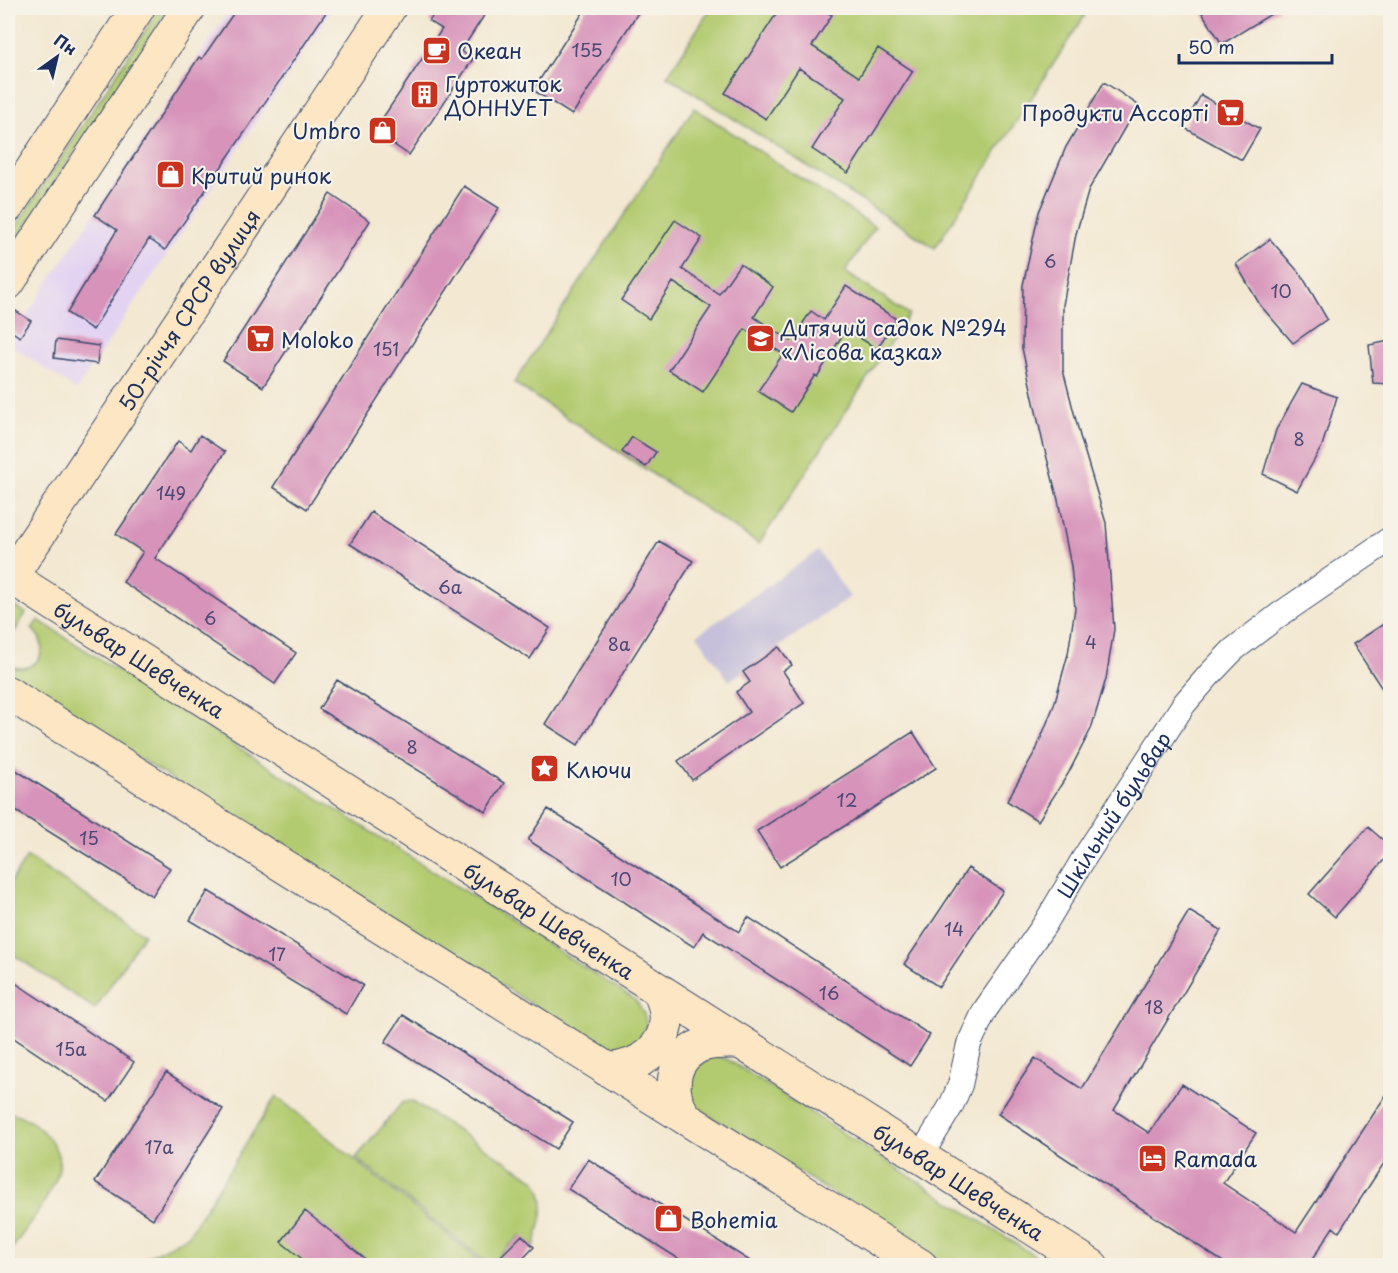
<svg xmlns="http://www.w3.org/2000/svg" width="1398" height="1273" font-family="'Playpen Sans',sans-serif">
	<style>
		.built { fill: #e3d3f2 }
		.industrial { fill: #c6c0da }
		.green { fill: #b3cb70; stroke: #677d67; stroke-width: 1.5 }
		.building { fill: #d793ba }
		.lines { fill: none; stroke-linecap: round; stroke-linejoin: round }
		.street-casing { stroke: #3b4b6f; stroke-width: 26 }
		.secondary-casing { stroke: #3b4b6f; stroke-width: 35 }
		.street { stroke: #fff; stroke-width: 24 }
		.secondary { stroke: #fce6c4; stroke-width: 33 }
		.labels { text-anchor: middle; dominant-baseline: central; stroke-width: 4.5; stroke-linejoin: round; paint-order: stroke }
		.number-label { font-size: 18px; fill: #4a4875 }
		.poi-label { font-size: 21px; fill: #1b2f5e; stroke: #f7f3e8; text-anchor: start }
		.street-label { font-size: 21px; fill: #1b2f5e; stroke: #f7f3e8 }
	</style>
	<rect width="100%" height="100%" fill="#f7f3e8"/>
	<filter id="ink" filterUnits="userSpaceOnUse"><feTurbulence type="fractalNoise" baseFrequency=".0167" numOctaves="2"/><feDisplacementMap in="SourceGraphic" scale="12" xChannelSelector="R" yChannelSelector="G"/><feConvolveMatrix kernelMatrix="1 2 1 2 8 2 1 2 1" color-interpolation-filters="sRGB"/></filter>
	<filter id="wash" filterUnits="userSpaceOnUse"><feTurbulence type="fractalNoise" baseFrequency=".008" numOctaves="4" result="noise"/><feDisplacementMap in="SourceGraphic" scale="24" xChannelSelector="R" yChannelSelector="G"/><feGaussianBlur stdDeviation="1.35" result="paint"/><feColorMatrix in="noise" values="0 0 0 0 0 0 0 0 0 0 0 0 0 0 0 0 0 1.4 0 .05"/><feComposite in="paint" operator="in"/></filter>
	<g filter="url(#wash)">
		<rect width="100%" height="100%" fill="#f3e8d2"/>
		<!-- built -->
		<path class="built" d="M231,8H333L76,390L8,343Z"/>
		<!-- industrial -->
		<path class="industrial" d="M818,551L850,597L729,681L697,635Z"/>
		<!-- green -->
		<path class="green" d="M160,8H169L8,253V239Z
			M711,8H1074L1085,15L935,248L667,76Z
			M694,108L875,227L845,272L909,314L759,544L514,383Z
			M10,607H16L26,613L8,642V611Z
			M38,620L634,999C646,1012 652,1029 637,1043C632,1049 622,1052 615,1056L8,677L9,666C36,676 54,648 32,629Z
			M27,857L144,934L95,1009L8,951V886Z
			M714,1056L727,1059L1049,1265H947L695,1107L689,1096L691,1070Z
			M276,1096L485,1265L137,1266L140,1261L188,1236Z
			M411,1101L535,1180C550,1202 540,1223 534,1247L521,1235L489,1265L356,1158L401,1104L404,1102Z
			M8,1112C24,1115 35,1123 46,1135C54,1143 61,1157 59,1168C55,1193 22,1233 8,1255Z"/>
		<g id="blocks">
			<!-- building -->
			<path class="building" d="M237,8H329L165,250L149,239L93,330L67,313L117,230L95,215L199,57L202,59Z
				M437,8H489L461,51L473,59L409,155L374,131L442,29L429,21Z
				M586,8H641L572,115L533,90Z
				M780,8H820L832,15L812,46L859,77L878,48L913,71L848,173L812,149L845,98L799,68L766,119L725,93Z
				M1199,8H1281L1222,44Z
				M1104,82L1138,105L1089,189L1076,234L1063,305V370L1080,436L1106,523L1114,629L1106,679L1091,729L1068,774L1038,821L1007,801L1037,748L1054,705L1068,654L1075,608L1071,566L1058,500L1043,443L1022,348L1023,285L1039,212L1066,147Z
				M1201,95L1260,129L1242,160L1183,127Z
				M464,186L499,208L307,509L273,487Z
				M330,194L370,221L263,387L223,361Z
				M675,220L702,238L682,269L719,294L740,264L773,287L754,317L791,341L811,311L824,320L846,286L896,319L877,349L846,329L817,377L815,375L791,412L758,391L783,354L745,329L703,392L669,370L711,307L673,282L649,319L621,300Z
				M1270,239L1302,276L1327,319L1293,343L1260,305L1236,264Z
				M16,311L31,321L20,337L8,329V323Z
				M56,340L99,346L97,364L54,358Z
				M1390,341V384L1373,383L1369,345Z
				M1302,384L1337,397L1322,446L1297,491L1263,474L1276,430Z
				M200,435L225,452L155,558L296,653L275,684L123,582L143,552L116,534L178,441L191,450Z
				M632,437L656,452L646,467L622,452Z
				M371,512L550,628L530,659L350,544Z
				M659,541L693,561L578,745L545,724Z
				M1390,620V701L1353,644Z
				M779,647L792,665L783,671L804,703L692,780L678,761L749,712L736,692L750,682L743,672Z
				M337,680L504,783L486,812L319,709Z
				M913,732L936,768L780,867L757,831Z
				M8,765L170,868L152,896L8,806Z
				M548,809L739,932L748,917L930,1035L910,1066L703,932L694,947L528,840Z
				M1368,827L1390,846V853L1335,917L1309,894Z
				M968,868L1003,891L939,987L904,964Z
				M208,891L363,985L346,1014L190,920Z
				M1189,911L1221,930L1114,1110L1149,1133L1182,1084L1256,1133L1223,1183L1296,1232L1390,1089V1154L1339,1232L1333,1227L1308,1266H1229L998,1114L1035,1058L1082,1089Z
				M8,978L134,1062L108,1101L8,1034Z
				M403,1015L573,1122L556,1149L385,1042Z
				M166,1072L223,1109L153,1219L95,1182Z
				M588,1159L758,1266H690L568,1189Z
				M305,1211L374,1266H311L281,1242Z
				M522,1235L534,1247L516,1266H491Z"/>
		</g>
	</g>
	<g filter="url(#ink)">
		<use href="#blocks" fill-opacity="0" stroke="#3b4b6f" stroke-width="1.5"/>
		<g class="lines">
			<defs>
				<g id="street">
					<path id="s1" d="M920,1157L951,1106L960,1085L969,1044L985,1010L1045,924L1084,858L1184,704L1210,674L1233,650L1279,615L1390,539"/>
				</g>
				<g id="secondary">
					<path d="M8,206L138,8"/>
					<path d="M8,283L189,8"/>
					<path id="s2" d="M8,575L1092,1266"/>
					<path id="s3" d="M8,581L389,8"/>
					<path d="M8,693L921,1266"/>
					<path d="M606,1069C639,1070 673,1044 665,1008C664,1002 661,996 659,990"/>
					<path d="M687,1119C667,1095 669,1058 702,1045C715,1041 726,1042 740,1042"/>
				</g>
			</defs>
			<!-- street casing -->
			<use href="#street" class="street-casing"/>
			<!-- secondary casing -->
			<use href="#secondary" class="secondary-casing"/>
			<!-- street -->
			<use href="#street" class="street"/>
			<!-- secondary -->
			<use href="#secondary" class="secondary"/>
		</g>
	</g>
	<!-- icons -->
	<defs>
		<symbol id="cafe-square" viewBox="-11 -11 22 22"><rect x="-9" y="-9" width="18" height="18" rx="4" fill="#c8321e" stroke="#f7f3e8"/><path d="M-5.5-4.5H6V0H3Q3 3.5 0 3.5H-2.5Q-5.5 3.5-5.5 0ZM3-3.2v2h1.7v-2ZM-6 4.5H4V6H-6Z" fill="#fff"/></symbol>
		<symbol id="building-square" viewBox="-11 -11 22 22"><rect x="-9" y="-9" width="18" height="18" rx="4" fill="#c8321e" stroke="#f7f3e8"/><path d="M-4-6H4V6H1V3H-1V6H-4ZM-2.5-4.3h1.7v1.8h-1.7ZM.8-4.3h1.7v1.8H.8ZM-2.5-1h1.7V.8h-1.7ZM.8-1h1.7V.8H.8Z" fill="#fff"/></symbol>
		<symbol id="supermarket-square" viewBox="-11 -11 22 22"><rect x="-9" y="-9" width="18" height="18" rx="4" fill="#c8321e" stroke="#f7f3e8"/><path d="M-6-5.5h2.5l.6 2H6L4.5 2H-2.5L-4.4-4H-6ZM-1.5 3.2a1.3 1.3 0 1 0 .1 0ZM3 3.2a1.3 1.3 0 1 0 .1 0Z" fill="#fff"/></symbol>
		<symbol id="shop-square" viewBox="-11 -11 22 22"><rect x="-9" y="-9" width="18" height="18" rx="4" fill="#c8321e" stroke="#f7f3e8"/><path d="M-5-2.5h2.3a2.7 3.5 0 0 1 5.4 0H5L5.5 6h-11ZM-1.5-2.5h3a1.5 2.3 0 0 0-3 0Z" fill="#fff"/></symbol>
		<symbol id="school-square" viewBox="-11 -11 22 22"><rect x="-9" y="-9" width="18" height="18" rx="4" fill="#c8321e" stroke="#f7f3e8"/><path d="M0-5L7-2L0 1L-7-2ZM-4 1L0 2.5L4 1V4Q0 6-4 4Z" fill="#fff"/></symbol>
		<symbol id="sight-square" viewBox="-11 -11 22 22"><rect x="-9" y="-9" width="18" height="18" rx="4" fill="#c8321e" stroke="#f7f3e8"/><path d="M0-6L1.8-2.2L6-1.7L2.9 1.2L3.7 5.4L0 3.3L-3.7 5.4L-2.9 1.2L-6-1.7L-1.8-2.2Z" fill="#fff"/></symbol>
		<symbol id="hotel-square" viewBox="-11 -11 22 22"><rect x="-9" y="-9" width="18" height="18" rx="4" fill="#c8321e" stroke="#f7f3e8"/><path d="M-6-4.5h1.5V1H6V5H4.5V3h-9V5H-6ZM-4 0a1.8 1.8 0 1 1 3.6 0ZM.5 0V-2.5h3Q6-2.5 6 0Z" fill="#fff"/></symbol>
	</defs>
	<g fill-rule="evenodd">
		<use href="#cafe-square" x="420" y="34" width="33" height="33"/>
		<use href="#building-square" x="408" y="78" width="33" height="33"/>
		<use href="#supermarket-square" x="1214" y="96" width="33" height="33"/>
		<use href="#shop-square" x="366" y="114" width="33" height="33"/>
		<use href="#shop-square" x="154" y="158" width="33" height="33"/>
		<use href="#supermarket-square" x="244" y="322" width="33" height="33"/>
		<use href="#school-square" x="744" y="322" width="33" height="33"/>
		<use href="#sight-square" x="528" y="752" width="33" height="33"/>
		<use href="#hotel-square" x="1136" y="1142" width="33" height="33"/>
		<use href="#shop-square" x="652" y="1202" width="33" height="33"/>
	</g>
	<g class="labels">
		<!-- number labels -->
		<g class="number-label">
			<text x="587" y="49">155</text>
			<text x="1050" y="260">6</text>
			<text x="1281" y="290">10</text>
			<text x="386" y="348">151</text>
			<text x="1299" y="438">8</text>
			<text x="171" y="492">149</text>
			<text x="450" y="586">6а</text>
			<text x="210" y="617">6</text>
			<text x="1091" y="641">4</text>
			<text x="619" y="643">8а</text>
			<text x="412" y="746">8</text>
			<text x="847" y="799">12</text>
			<text x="89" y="837">15</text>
			<text x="621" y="878">10</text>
			<text x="954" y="928">14</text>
			<text x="277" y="953">17</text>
			<text x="829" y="992">16</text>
			<text x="1154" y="1006">18</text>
			<text x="71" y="1048">15а</text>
			<text x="159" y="1146">17а</text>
		</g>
		<!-- poi labels -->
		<g class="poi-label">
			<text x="457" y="50">Океан</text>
			<text x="445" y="83">Гуртожиток<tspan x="445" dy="24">ДОННУЕТ</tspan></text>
			<text x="1209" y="112" text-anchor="end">Продукти Ассорті</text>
			<text x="361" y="130" text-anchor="end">Umbro</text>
			<text x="191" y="175">Критий ринок</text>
			<text x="781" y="327">Дитячий садок №294<tspan x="781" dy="24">«Лісова казка»</tspan></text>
			<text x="281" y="339">Moloko</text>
			<text x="566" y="769">Ключи</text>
			<text x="1173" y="1158">Ramada</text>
			<text x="690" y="1219">Bohemia</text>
		</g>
		<!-- street labels -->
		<g class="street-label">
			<text stroke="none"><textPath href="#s3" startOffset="326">50-річчя СРСР вулиця</textPath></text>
			<text stroke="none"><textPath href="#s2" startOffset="156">бульвар Шевченка</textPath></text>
			<text stroke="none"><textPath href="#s1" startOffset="396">Шкільний бульвар</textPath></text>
			<text stroke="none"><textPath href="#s2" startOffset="642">бульвар Шевченка</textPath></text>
			<text stroke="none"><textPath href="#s2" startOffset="1128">бульвар Шевченка</textPath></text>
		</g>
	</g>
	<!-- margin -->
	<rect width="1398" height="1273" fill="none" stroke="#f7f3e8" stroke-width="30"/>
	<!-- north arrow -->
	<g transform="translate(57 57) rotate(34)" stroke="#f7f3e8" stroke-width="4.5" paint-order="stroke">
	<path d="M0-4.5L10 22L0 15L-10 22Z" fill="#1b2f5e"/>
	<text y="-9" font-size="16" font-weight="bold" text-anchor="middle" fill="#1b2f5e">Пн</text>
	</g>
	<!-- scale -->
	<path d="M1179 54v9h153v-9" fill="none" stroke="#1b2f5e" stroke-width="3"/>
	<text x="1188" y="54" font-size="18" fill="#1b2f5e" stroke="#f7f3e8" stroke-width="4.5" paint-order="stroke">50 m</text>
</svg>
